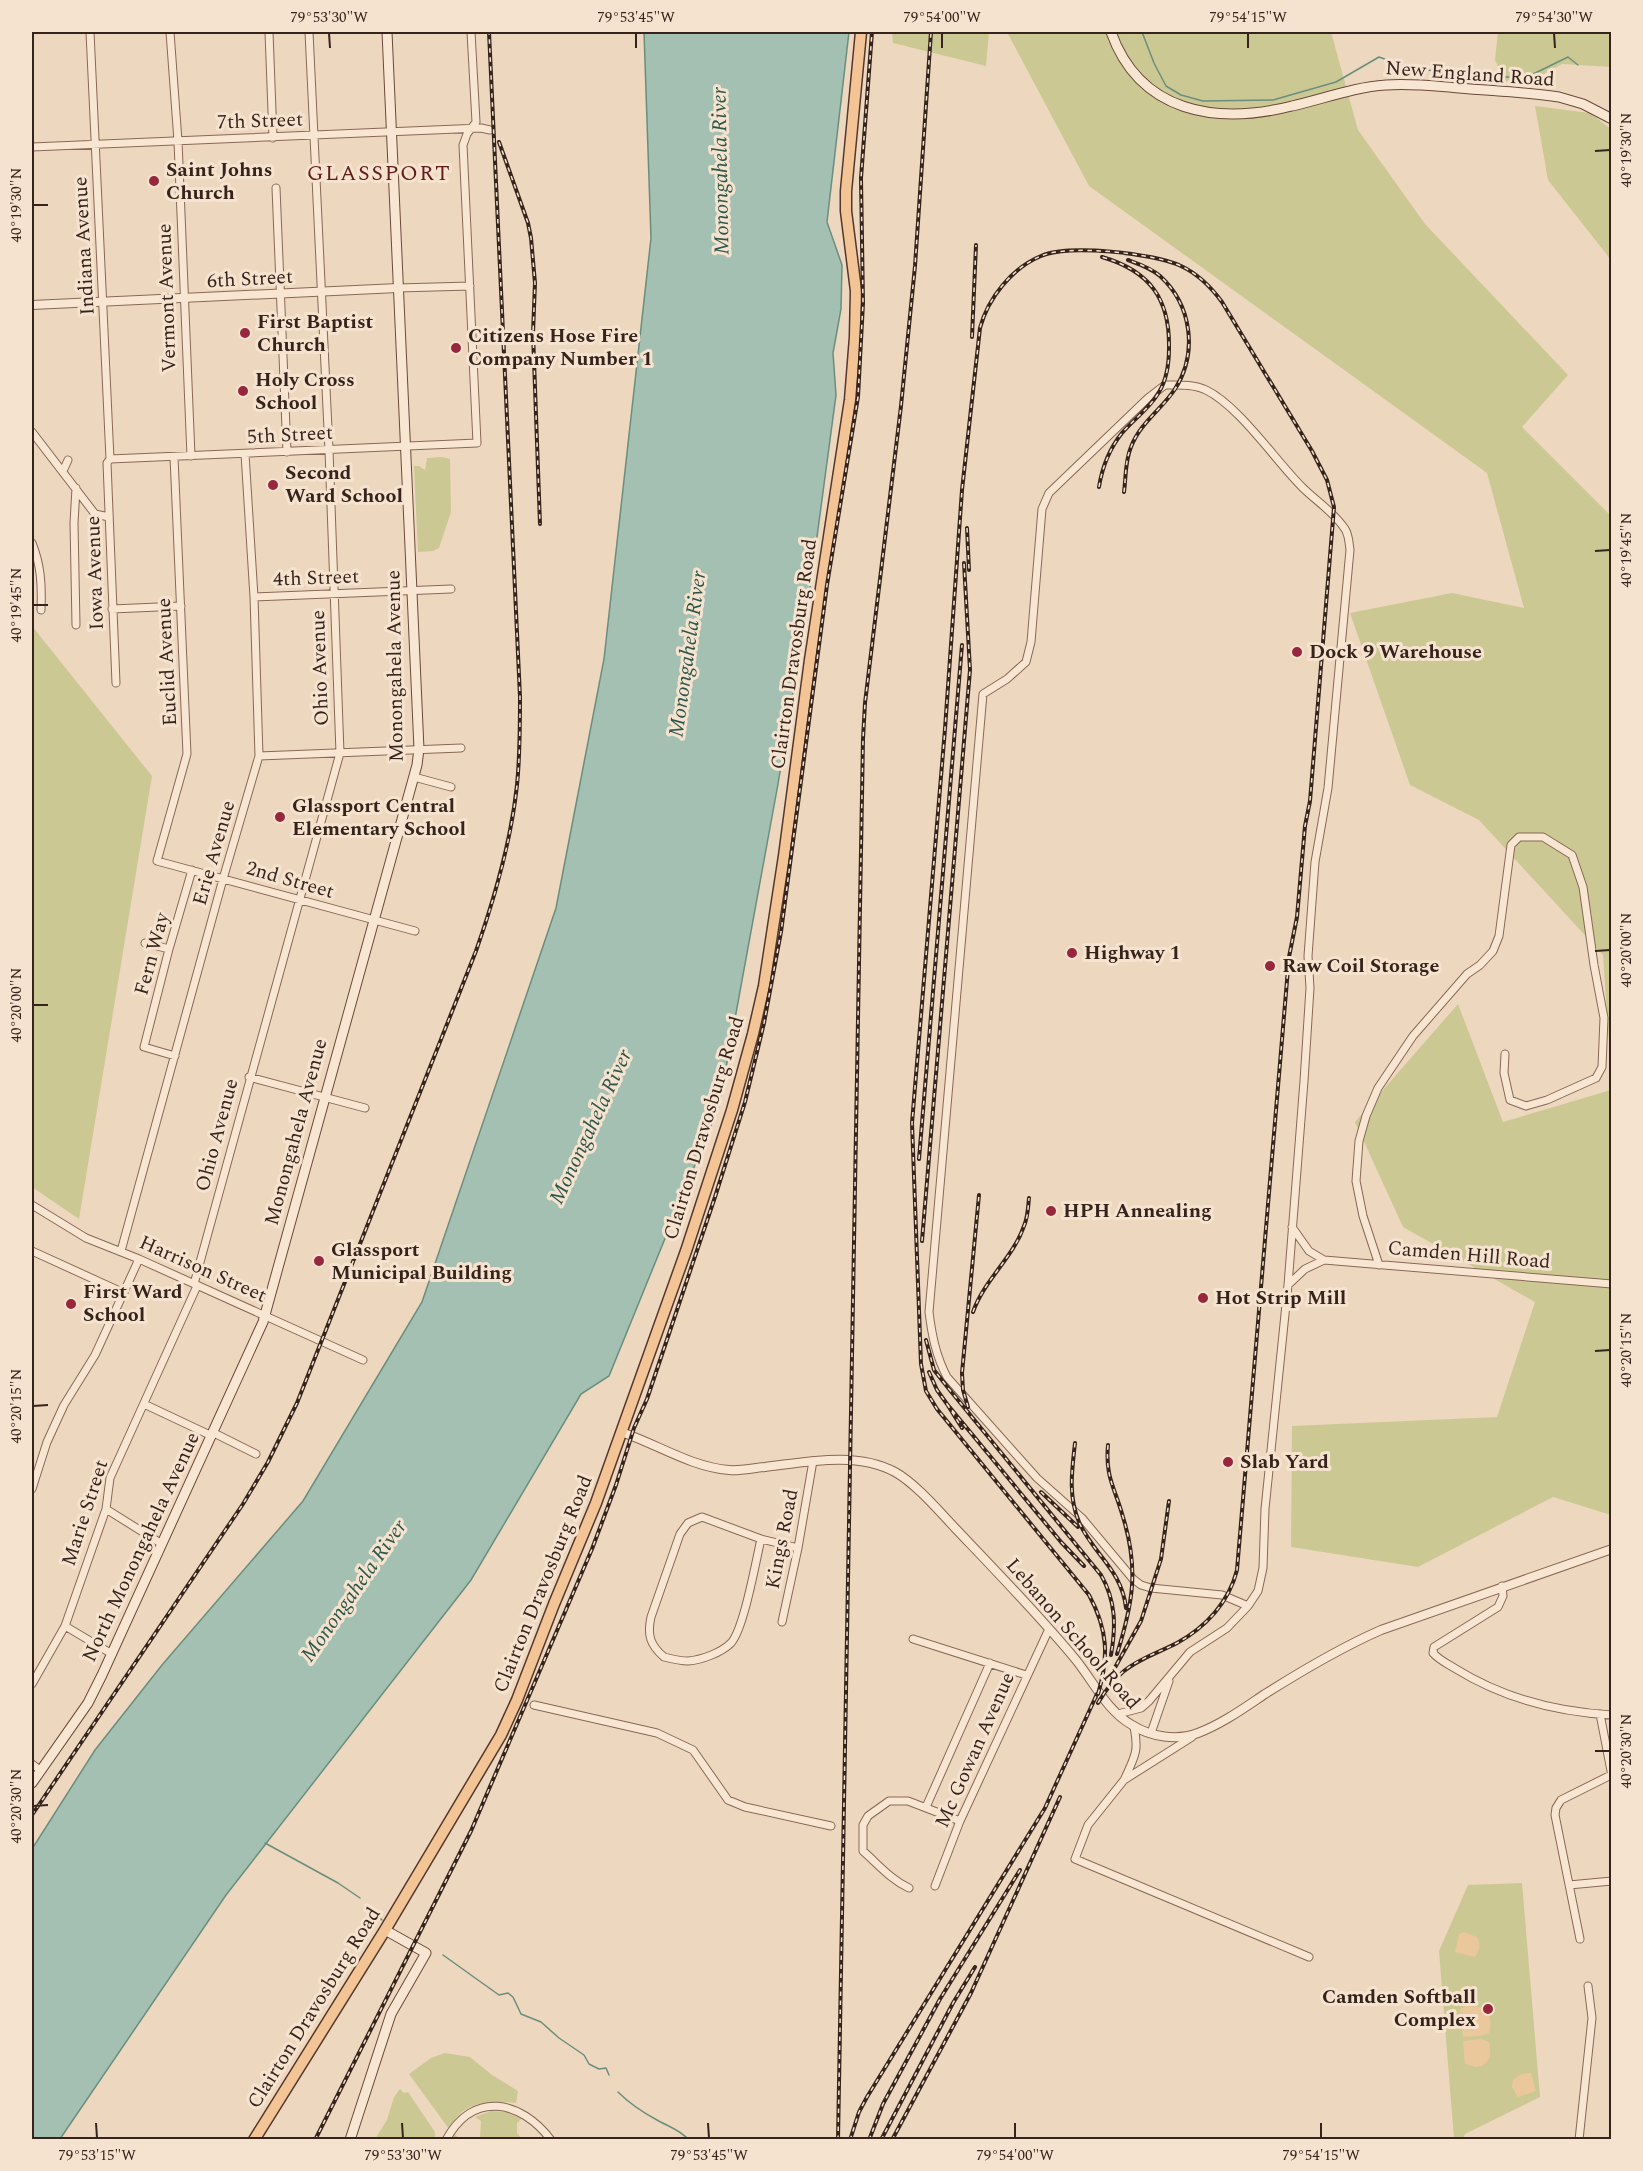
<svg xmlns="http://www.w3.org/2000/svg" width="1643" height="2171" font-family="Spectral,serif">
	<style>
		.green { fill: #ccc893 }
		.sand { fill: #ebc79c }
		.water { fill: #a3c0b2; stroke: #6a8e7e; stroke-width: 1.5 }
		.lines { fill: none; stroke-linecap: round; stroke-linejoin: round }
		.stream { stroke: #6a8e7e; stroke-width: 1.5 }
		.minor-casing { stroke: #876857; stroke-width: 9 }
		.tertiary-casing { stroke: #876857; stroke-width: 10 }
		.secondary-casing { stroke: #69493b; stroke-width: 11 }
		.primary-casing { stroke: #54372c; stroke-width: 13 }
		.minor { stroke: #f9e6d2; stroke-width: 7 }
		.tertiary { stroke: #f9e6d2; stroke-width: 8 }
		.secondary { stroke: #f9e6d2; stroke-width: 9 }
		.primary { stroke: #f3c496; stroke-width: 10 }
		.rail-casing { stroke: #36241c; stroke-width: 4 }
		.rail { stroke: #f6e3cf; stroke-width: 1.5; stroke-dasharray: 4.5; stroke-linecap: butt }
		.ticks { fill: none; stroke: #36241c; stroke-width: 2 }
		.poi-dot { fill: #97273d; stroke: #f6e3cf; stroke-width: 2 }
		.labels { text-anchor: middle; dominant-baseline: central; stroke-width: 6; stroke-linejoin: round; paint-order: stroke }
		.street-label { font-size: 20px; fill: #36241c; stroke: #f6e3cf }
		.poi-label { font-size: 20px; font-weight: bold; fill: #36241c; stroke: #f6e3cf; text-anchor: start }
		.water-label { font-size: 21px; font-style: italic; fill: #2b564b; stroke: #f6e3cf }
		.quarter-label { font-size: 22px; letter-spacing: 1.5px; fill: #631d1b; stroke: #f6e3cf }
		.neatline { fill: none; stroke: #36241c; stroke-width: 2 }
		.ticks-label { font-size: 15px; text-anchor: middle; fill: #36241c }
	</style>
	<rect width="100%" height="100%" fill="#eed7bf"/>
	<!-- green -->
	<path class="green" d="M892,32H989L986,66L893,43Z
		M1007,32H1331L1358,130L1425,224L1568,375L1522,427L1611,516V1072L1603,955L1479,820L1410,785L1350,613L1452,593L1524,608L1487,473L1089,186Z
		M1498,32H1611V67L1562,64L1529,82H1505L1495,60Z
		M1535,106L1590,113L1611,129V260L1548,180Z
		M442,457L450,459L451,512L439,548L433,551L418,552L414,466H419L425,470L427,458Z
		M32,626L152,776L79,1219L32,1187Z
		M1458,1004L1503,1122L1611,1090V1515L1553,1497L1418,1567L1291,1547L1292,1426L1497,1417L1535,1302L1403,1227L1355,1122Z
		M1522,1883L1540,2097L1465,2134L1463,2139H1454L1439,1951L1468,1885Z
		M445,2053L470,2057L492,2075L518,2091L516,2103C497,2101 470,2100 456,2118C454,2121 452,2125 449,2129L409,2074L431,2058Z
		M400,2089L404,2093L408,2092L435,2132V2139H375L387,2120L394,2097Z
		M491,2111L508,2112L522,2118L517,2123V2133L522,2139L452,2140L454,2133L458,2138H480L481,2121L475,2117Z"/>
	<!-- sand -->
	<path class="sand" d="M1464,1932L1477,1937C1481,1945 1480,1949 1475,1957L1455,1952L1459,1934Z
		M1466,2006C1486,2005 1494,2013 1489,2033L1480,2036L1463,2037L1460,2009Z
		M1481,2039L1489,2042C1491,2053 1492,2059 1482,2066L1476,2067L1465,2064L1463,2041Z
		M1531,2073L1536,2091L1518,2097L1512,2087L1513,2080L1521,2074Z"/>
	<!-- water -->
	<path class="water" d="M644,32H849L827,222L842,265L841,309L833,353L836,395L810,589L778,784L719,1106L609,1376L581,1394L471,1580L226,1895L60,2139H32V1849L95,1750L162,1665L303,1501L422,1302L556,908L604,659L651,238Z"/>
	<g class="lines">
		<!-- stream -->
		<path class="stream" d="M1142,32L1154,63L1166,86L1181,95L1203,101L1273,100L1336,82L1379,57L1410,68L1471,75L1525,78L1568,57L1578,65
			M265,1843L338,1883L360,1898
			M372,1910L382,1920
			M443,1955L499,1995L508,1993L513,1997L521,2014L541,2022L559,2038L584,2055L589,2064L599,2069L606,2068L609,2075
			M618,2092C630,2104 642,2112 657,2120C669,2127 679,2129 689,2140"/>
		<defs>
			<path id="minor" d="M90,32L110,459
				M170,32L178,141L191,456
				M269,32L273,138
				M32,147L481,128L490,130
				M276,188L287,452
				M398,288L470,286
				M1165,385C1178,385 1194,384 1206,390C1239,406 1275,460 1302,487C1316,501 1334,512 1345,529C1349,535 1349,543 1350,550L1328,788L1315,862L1308,956L1310,988L1304,1081L1288,1285L1265,1509L1263,1568L1258,1591L1248,1606L1222,1595L1151,1588L1141,1585L1133,1579L1082,1518L1037,1478L947,1377C936,1356 932,1336 929,1312L983,694L1007,679L1026,662L1031,642L1042,509L1049,493L1148,398Z
				M32,432L95,514L109,517
				M174,457L187,754L157,861L415,931
				M63,471L68,460
				M32,543C41,565 42,585 41,610
				M254,597L451,589
				M112,609L181,606
				M76,625L74,523L76,488
				M116,683L107,463L110,459L477,443L463,145L467,134L476,122L471,32
				M259,756L461,748
				M414,777L451,787
				M145,943L169,949
				M175,1056L144,1047L169,949L192,870
				M249,1077L365,1108
				M32,1205L86,1238L139,1259L363,1360
				M1292,1227L1309,1251L1324,1260L1612,1284
				M32,1251L124,1293
				M121,1251L223,879L259,756L254,597L245,454
				M1379,1265L1363,1216L1356,1181L1359,1141L1366,1116L1378,1088L1413,1036L1467,974L1480,965L1493,951L1499,936L1511,845L1519,837H1543L1572,855L1583,887L1594,965L1604,1018L1602,1067L1596,1078L1547,1100L1526,1106L1510,1100L1504,1073L1505,1054
				M194,1284L340,753L329,450L309,32
				M1288,1285L1305,1269L1324,1260
				M144,1404L212,1436
				M214,1433L256,1454
				M32,1489L47,1442L64,1405L95,1355L139,1259
				M106,1509L162,1544
				M702,1517L761,1539C756,1560 744,1629 731,1643C721,1653 701,1660 688,1661C680,1661 672,1659 664,1657C650,1645 647,1635 651,1617L680,1534L688,1523Z
				M761,1539L798,1548
				M1502,1586L1503,1596L1498,1607L1434,1647L1433,1653C1439,1660 1448,1664 1456,1669C1503,1698 1557,1712 1612,1715
				M782,1622L798,1548L813,1461
				M65,1626L112,1654
				M913,1639L1026,1675
				M32,1684L65,1626L106,1509L110,1478L197,1286
				M534,1705L657,1733L693,1750L728,1800L745,1807L831,1826
				M1118,1714L1141,1708L1149,1701L1190,1652L1227,1628L1248,1606
				M1600,1714L1612,1776
				M1151,1733L1169,1681
				M1192,1737L1124,1780L1088,1825L1075,1859L1309,1957
				M32,1764L40,1770
				M1125,1778C1135,1756 1139,1751 1134,1727
				M926,1807L990,1663
				M1569,1885L1612,1881
				M935,1886L960,1821L1049,1629
				M909,1888C890,1879 879,1865 863,1851V1825L868,1816L889,1801H908L960,1821
				M1580,1939L1555,1815L1556,1808L1561,1800L1611,1775
				M446,2140C473,2090 521,2100 551,2140
				M1579,2140L1592,2018L1588,1986"/>
			<path id="tertiary" d="M32,305L398,288
				M621,1432C657,1444 691,1467 729,1470C740,1471 753,1468 765,1467C806,1462 857,1451 895,1472C915,1483 939,1511 955,1528C996,1571 1038,1614 1076,1660C1093,1681 1107,1711 1132,1725C1151,1737 1177,1741 1198,1733C1222,1724 1244,1708 1265,1694C1303,1670 1340,1648 1381,1630L1612,1549"/>
			<path id="secondary" d="M1111,32C1140,113 1216,125 1292,106C1323,99 1354,87 1386,85C1410,83 1434,86 1459,88C1492,91 1526,92 1559,97L1583,104L1612,119
				M32,1783L88,1703L102,1675L263,1322L417,765L419,749L387,32
				M350,2140L391,2014L426,1953L385,1930"/>
			<path id="primary" d="M254,2140L385,1930L501,1735L517,1700L554,1604L596,1503L686,1251L732,1110L753,1034L764,986L784,856L810,660L850,400L855,337L856,291L846,211V191L861,32"/>
		</defs>
		<!-- minor casing -->
		<use href="#minor" class="minor-casing"/>
		<!-- tertiary casing -->
		<use href="#tertiary" class="tertiary-casing"/>
		<!-- secondary casing -->
		<use href="#secondary" class="secondary-casing"/>
		<!-- primary casing -->
		<use href="#primary" class="primary-casing"/>
		<!-- minor -->
		<use href="#minor" class="minor"/>
		<!-- tertiary -->
		<use href="#tertiary" class="tertiary"/>
		<!-- secondary -->
		<use href="#secondary" class="secondary"/>
		<!-- primary -->
		<use href="#primary" class="primary"/>
		<defs>
			<path id="rail" d="M499,142L528,223L531,238L535,283L533,333L540,524
				M972,337L976,245
				M1099,487C1102,468 1110,448 1122,433C1134,419 1150,408 1159,392C1167,379 1169,363 1169,348C1170,299 1150,271 1102,257
				M1124,492C1126,477 1125,461 1131,447C1140,423 1162,409 1175,389C1198,353 1192,305 1160,276C1151,268 1139,264 1128,260
				M967,528L969,570
				M919,1159L962,645
				M922,1241L970,670L964,563
				M973,1312C984,1280 1013,1258 1024,1226C1028,1217 1028,1207 1029,1198
				M926,1340L934,1370L949,1389L1101,1575C1116,1601 1116,1626 1111,1655
				M929,1372L937,1390L947,1404L1061,1542L1084,1566
				M947,1404L962,1428
				M968,1407L963,1390L962,1373L979,1195
				M1075,1443C1072,1470 1068,1496 1079,1522C1093,1554 1122,1570 1126,1608
				M1108,1445C1105,1477 1115,1488 1123,1517C1139,1569 1133,1603 1117,1654
				M1041,1492L1078,1527
				M1108,1680L1141,1621L1161,1559L1169,1501
				M1098,1694C1109,1657 1108,1630 1089,1595L937,1409L926,1391L921,1364L912,1123L945,729L962,490L980,328C988,298 1012,268 1041,256C1068,244 1154,253 1181,266C1198,274 1211,287 1222,302L1312,451L1327,480L1334,507L1310,801L1305,826L1297,917L1289,957L1237,1570C1229,1602 1206,1627 1177,1643C1160,1652 1140,1658 1124,1671C1113,1680 1105,1691 1098,1703
				M32,1815L243,1504L268,1462L297,1403L476,951C495,897 511,842 517,785C520,756 520,726 520,697L489,32
				M315,2140L471,1831L592,1549L616,1485L634,1428L647,1399L715,1197L745,1102L764,1023L781,932L827,585L858,397L863,303L861,178L872,32
				M838,2140L863,739L865,703L901,406L915,266L931,32
				M850,2140L859,2112L867,2097L1045,1808L1097,1694
				M869,2140L883,2104L940,1999L1020,1870
				M881,2140L953,2003L975,1967
				M892,2140L971,1993L1060,1797"/>
		</defs>
		<!-- rail casing -->
		<use href="#rail" class="rail-casing"/>
		<!-- rail -->
		<use href="#rail" class="rail"/>
	</g>
	<!-- ticks -->
	<path class="ticks" d="M329,33L330,48M636,33V48M942,33V48M1248,33V48M1554,33L1555,48M1595,151L1610,150M33,205H48M1595,551L1610,550M33,605H48M1595,951L1610,950M33,1005H48M1595,1351L1610,1350M33,1406L48,1405M1595,1751H1610M33,1806L48,1805M96,2123L97,2138M402,2123L403,2138M708,2123L709,2138M1015,2123V2138M1321,2123V2138"/>
	<!-- markers -->
	<g class="poi-dot">
		<circle cx="154" cy="181" r="6"/>
		<circle cx="245" cy="333" r="6"/>
		<circle cx="456" cy="348" r="6"/>
		<circle cx="243" cy="391" r="6"/>
		<circle cx="273" cy="485" r="6"/>
		<circle cx="1297" cy="652" r="6"/>
		<circle cx="280" cy="817" r="6"/>
		<circle cx="1072" cy="953" r="6"/>
		<circle cx="1270" cy="966" r="6"/>
		<circle cx="1051" cy="1211" r="6"/>
		<circle cx="319" cy="1261" r="6"/>
		<circle cx="1203" cy="1298" r="6"/>
		<circle cx="71" cy="1304" r="6"/>
		<circle cx="1228" cy="1462" r="6"/>
		<circle cx="1488" cy="2009" r="6"/>
	</g>
	<g class="labels">
		<!-- street labels -->
		<g class="street-label">
			<text transform="translate(1470 74) rotate(4)">New England Road</text>
			<text transform="translate(260 121) rotate(-2)">7th Street</text>
			<text transform="translate(84 246) rotate(-93)">Indiana Avenue</text>
			<text transform="translate(250 279) rotate(-3)">6th Street</text>
			<text transform="translate(167 298) rotate(-92)">Vermont Avenue</text>
			<text transform="translate(290 435) rotate(-3)">5th Street</text>
			<text transform="translate(95 573) rotate(-92)">Iowa Avenue</text>
			<text transform="translate(316 578) rotate(-2)">4th Street</text>
			<text transform="translate(794 654) rotate(-82)">Clairton Dravosburg Road</text>
			<text transform="translate(167 662) rotate(-93)">Euclid Avenue</text>
			<text transform="translate(395 666) rotate(-91)">Monongahela Avenue</text>
			<text transform="translate(320 668) rotate(-92)">Ohio Avenue</text>
			<text transform="translate(214 853) rotate(-74)">Erie Avenue</text>
			<text transform="translate(290 880) rotate(16)">2nd Street</text>
			<text transform="translate(152 954) rotate(-75)">Fern Way</text>
			<text transform="translate(704 1128) rotate(-73)">Clairton Dravosburg Road</text>
			<text transform="translate(296 1132) rotate(-75)">Monongahela Avenue</text>
			<text transform="translate(217 1135) rotate(-75)">Ohio Avenue</text>
			<text transform="translate(1469 1255) rotate(5)">Camden Hill Road</text>
			<text transform="translate(203 1269) rotate(24)">Harrison Street</text>
			<text transform="translate(85 1513) rotate(-72)">Marie Street</text>
			<text transform="translate(782 1539) rotate(-79)">Kings Road</text>
			<text transform="translate(141 1547) rotate(-65)">North Monongahela Avenue</text>
			<text transform="translate(543 1584) rotate(-68)">Clairton Dravosburg Road</text>
			<text transform="translate(1073 1634) rotate(49)">Lebanon School Road</text>
			<text transform="translate(975 1750) rotate(-66)">Mc Gowan Avenue</text>
			<text transform="translate(314 2008) rotate(-58)">Clairton Dravosburg Road</text>
		</g>
		<!-- poi labels -->
		<g class="poi-label">
			<text x="166" y="170">Saint Johns<tspan x="166" dy="23">Church</tspan></text>
			<text x="257" y="322">First Baptist<tspan x="257" dy="23">Church</tspan></text>
			<text x="468" y="336">Citizens Hose Fire<tspan x="468" dy="23">Company Number 1</tspan></text>
			<text x="255" y="380">Holy Cross<tspan x="255" dy="23">School</tspan></text>
			<text x="285" y="473">Second<tspan x="285" dy="23">Ward School</tspan></text>
			<text x="1309" y="652">Dock 9 Warehouse</text>
			<text x="292" y="806">Glassport Central<tspan x="292" dy="23">Elementary School</tspan></text>
			<text x="1084" y="953">Highway 1</text>
			<text x="1282" y="966">Raw Coil Storage</text>
			<text x="1063" y="1211">HPH Annealing</text>
			<text x="331" y="1250">Glassport<tspan x="331" dy="23">Municipal Building</tspan></text>
			<text x="83" y="1292">First Ward<tspan x="83" dy="23">School</tspan></text>
			<text x="1215" y="1298">Hot Strip Mill</text>
			<text x="1240" y="1462">Slab Yard</text>
			<text x="1476" y="1997" text-anchor="end">Camden Softball<tspan x="1476" dy="23">Complex</tspan></text>
		</g>
		<!-- water labels -->
		<g class="water-label">
			<text transform="translate(721 171) rotate(-91)">Monongahela River</text>
			<text transform="translate(688 654) rotate(-82)">Monongahela River</text>
			<text transform="translate(591 1127) rotate(-65)">Monongahela River</text>
			<text transform="translate(354 1591) rotate(-55)">Monongahela River</text>
		</g>
		<!-- quarter labels -->
		<g class="quarter-label">
			<text x="379" y="173">GLASSPORT</text>
		</g>
	</g>
	<!-- border -->
	<rect width="1643" height="2171" fill="none" stroke="#f6e3cf" stroke-width="66"/>
	<rect x="33" y="33" width="1577" height="2105" class="neatline"/>
	<g class="ticks-label">
		<text x="329" y="22">79°53'30"W</text>
		<text x="636" y="22">79°53'45"W</text>
		<text x="942" y="22">79°54'00"W</text>
		<text x="1248" y="22">79°54'15"W</text>
		<text x="1554" y="22">79°54'30"W</text>
		<text transform="translate(1626 150) rotate(-90)" y="5">40°19'30"N</text>
		<text transform="translate(16 205) rotate(-90)" y="5">40°19'30"N</text>
		<text transform="translate(1626 550) rotate(-90)" y="5">40°19'45"N</text>
		<text transform="translate(16 605) rotate(-90)" y="5">40°19'45"N</text>
		<text transform="translate(1626 950) rotate(-90)" y="5">40°20'00"N</text>
		<text transform="translate(16 1005) rotate(-90)" y="5">40°20'00"N</text>
		<text transform="translate(1626 1350) rotate(-90)" y="5">40°20'15"N</text>
		<text transform="translate(16 1406) rotate(-90)" y="5">40°20'15"N</text>
		<text transform="translate(1626 1751) rotate(-90)" y="5">40°20'30"N</text>
		<text transform="translate(16 1806) rotate(-90)" y="5">40°20'30"N</text>
		<text x="97" y="2160">79°53'15"W</text>
		<text x="403" y="2160">79°53'30"W</text>
		<text x="709" y="2160">79°53'45"W</text>
		<text x="1015" y="2160">79°54'00"W</text>
		<text x="1321" y="2160">79°54'15"W</text>
	</g>
</svg>
